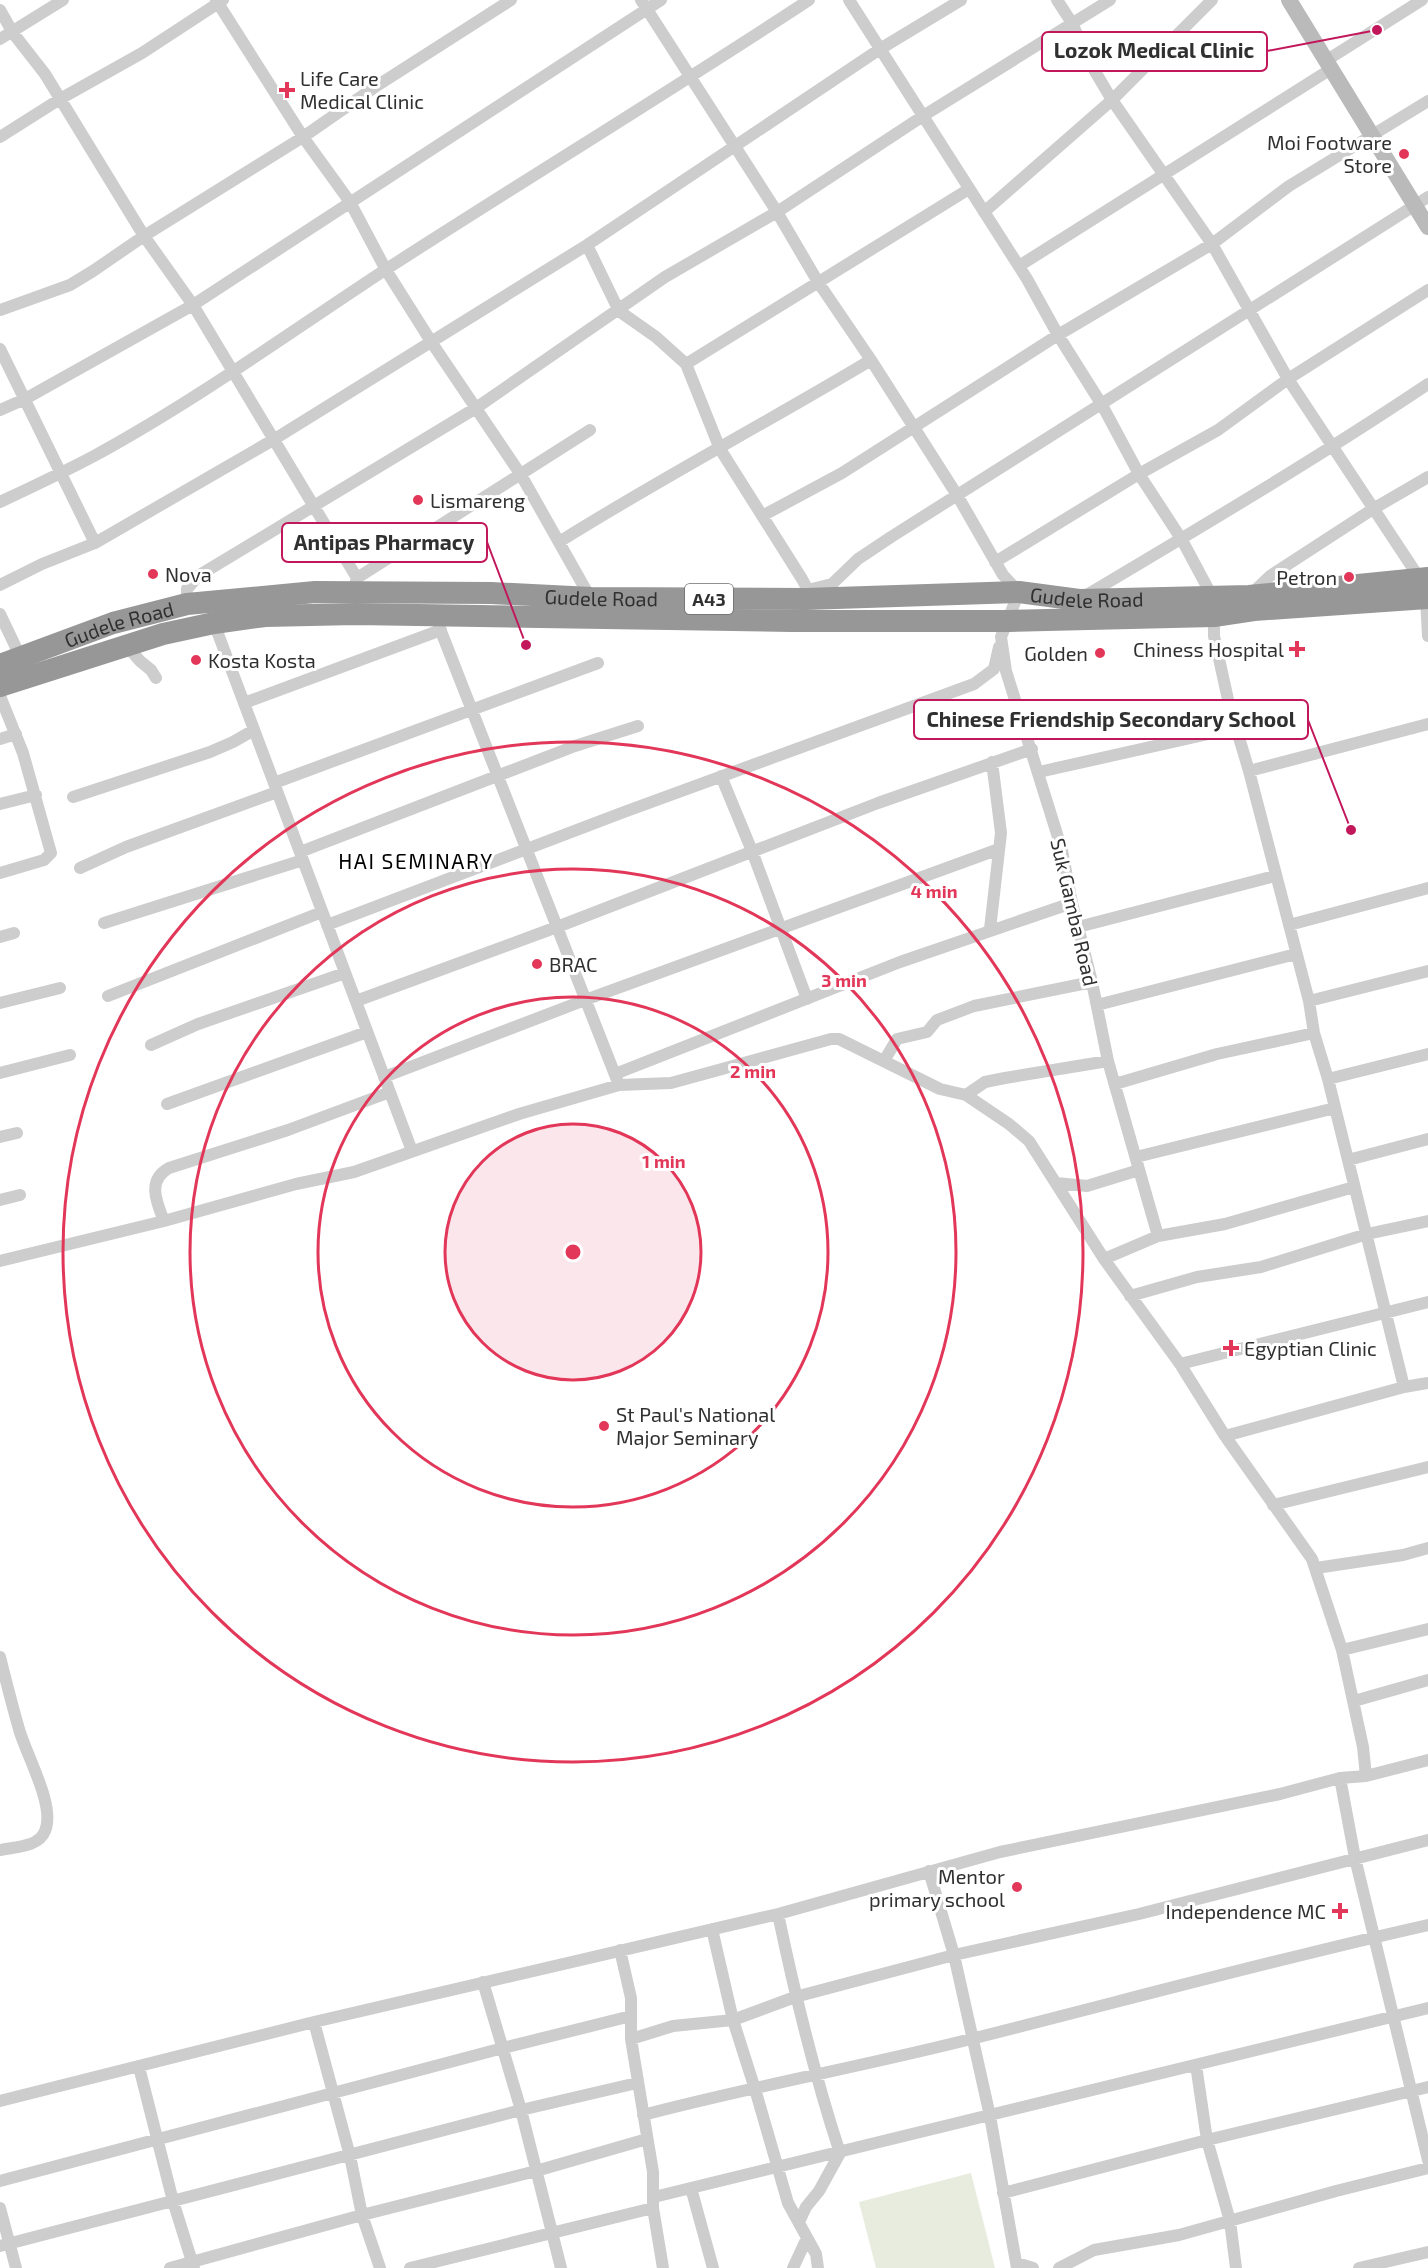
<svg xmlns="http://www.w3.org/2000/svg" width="1428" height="2268" font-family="'Exo 2',sans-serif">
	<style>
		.green { fill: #e8ecde }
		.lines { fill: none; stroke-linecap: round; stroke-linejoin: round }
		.street { stroke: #cdcdcd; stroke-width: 12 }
		.secondary { stroke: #bababa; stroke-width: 16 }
		.highway { stroke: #979797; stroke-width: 22 }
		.ring { fill: none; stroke: #e23759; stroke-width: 3 }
		.poi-dot { fill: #e23759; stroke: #fff; stroke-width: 2 }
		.labels { text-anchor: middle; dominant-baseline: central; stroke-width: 6; stroke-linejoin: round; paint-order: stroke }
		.shield { fill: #fff; stroke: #6e6e6e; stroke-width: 1.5 }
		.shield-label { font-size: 18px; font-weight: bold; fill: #303030 }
		.poi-label { font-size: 20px; fill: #303030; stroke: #fff; text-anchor: start }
		.street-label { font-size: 20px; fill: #303030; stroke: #fff }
		.neighbourhood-label { font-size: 21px; letter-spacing: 1.5px; fill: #000; stroke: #fff }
		.centre { fill: #e23759; stroke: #fff; stroke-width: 3 }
		.ring-label { font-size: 18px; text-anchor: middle; font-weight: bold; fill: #e23759; stroke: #fff; stroke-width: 6; stroke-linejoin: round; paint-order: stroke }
		.leader { fill: none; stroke: #c2185b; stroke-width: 2 }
		.callout-dot { fill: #c2185b; stroke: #fff; stroke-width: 2 }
		.callout { fill: #fff; stroke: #c2185b; stroke-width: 2 }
		.callout-label { font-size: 21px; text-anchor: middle; font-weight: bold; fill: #303030 }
	</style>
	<rect width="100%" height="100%" fill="#fff"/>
	<!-- green -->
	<path class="green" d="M971,2173L995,2268H876L859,2202Z"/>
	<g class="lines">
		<!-- street -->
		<path class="street" d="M216,0L303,137L350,202L386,270L432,343L521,475L591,599
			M641,0L777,212L818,282L871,360L957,495L1003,575L1019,592L1001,637L1006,671L1062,850L1072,903L1092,982L1108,1061L1158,1236
			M849,0L1027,279L1058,335L1102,405L1139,474L1182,540L1213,598
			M1057,0L1072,23L1090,63L1112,100L1212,244L1288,379L1420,579
			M0,10L13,33L45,74L144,236L193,305L357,578L353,592
			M0,39L63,0
			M1327,60L1422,0
			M0,137L60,99L142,53L223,0
			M984,212L1112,100L1212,0
			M587,245L619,311L656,337L686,364L720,449L802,579L808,590L806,598
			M1019,266L1331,69
			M0,310L70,285L93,271L144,236L303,137L375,87L511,0
			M0,349L95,543
			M686,364L969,189
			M0,410L25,399L193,305L661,0
			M0,502C32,487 64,472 94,456C195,401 289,333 385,270C526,179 669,92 809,0
			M762,516L842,473L1058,335L1212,244L1289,186L1428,101
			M559,542C661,478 768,422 871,360
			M995,562L1139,474L1218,430L1288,379L1428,290
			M357,578L590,430
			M0,585L42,564L95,543L273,440L587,245L880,49L961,0
			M808,590L832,584L858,559L891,537L1428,197
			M1250,595L1270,576L1373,509L1428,477
			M1085,596C1201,527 1316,459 1428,384
			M1426,598L1428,636
			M187,604V589L198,576L476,408L665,277L777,212L923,116L1110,0
			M0,614L21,658
			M435,616L619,1085
			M1214,616V636L1229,704L1249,771L1309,1001L1314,1033L1328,1079L1404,1387
			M214,623L412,1151
			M126,645L140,661L151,670L156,678
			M0,696L23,753L51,853L44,860L0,873
			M244,703L441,630
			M0,739L16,734
			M1249,771L1428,724
			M1039,772L1235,728
			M721,776L752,851L807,999
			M274,783L598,663
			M73,797L210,752L233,742L254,730
			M0,804L36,795
			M300,852L575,746L638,726
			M80,868L126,847L277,792
			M104,923L303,860
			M327,925L624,812L974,684L994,669L999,647
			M1289,925L1428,888
			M1078,927L1275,876
			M990,929L1001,833L992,762
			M0,937L14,933
			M108,996L322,912
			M356,1001L557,927L878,803L1032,749
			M1309,1001L1428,971
			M0,1003L60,988
			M1097,1005L1296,954
			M151,1045L198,1024L345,973
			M884,1061L897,1039L927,1032L937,1020L974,1006L1092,982
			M0,1073L70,1055
			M615,1074L900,962L1072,903
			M384,1077L585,1000L999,849
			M1328,1079L1428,1054
			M1115,1084L1217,1054L1314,1033
			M966,1095L985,1082L1005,1078L1108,1061
			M167,1104L367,1032
			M0,1137L17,1133
			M1136,1157L1335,1108
			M1348,1160L1428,1139
			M1056,1183L1087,1186L1139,1170
			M0,1200L20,1195
			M164,1221C156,1201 147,1180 169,1168L288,1130L390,1092
			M1104,1259L1158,1236L1225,1224L1354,1187
			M0,1261L164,1221L296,1184L354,1172L519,1114L619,1085L671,1083L831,1039H839L940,1089L966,1095L1009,1124L1029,1141L1104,1259L1180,1364L1225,1436L1312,1559L1342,1650L1363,1747L1366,1776
			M1130,1296L1197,1277L1261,1267L1367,1234L1428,1221
			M1180,1364L1428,1302
			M1225,1436L1404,1387L1428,1383
			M1273,1505L1428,1467
			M1316,1568L1403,1555L1428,1548
			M1342,1650L1428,1629
			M0,1657C6,1681 12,1705 19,1729C26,1755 56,1806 45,1831C39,1847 15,1847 0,1850
			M1354,1701L1428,1680
			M1340,1778L1355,1858L1428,2160
			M929,1871L954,1955L990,2116L1017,2268
			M778,1914C795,1995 814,2074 840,2153L819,2191L806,2207L799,2222
			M712,1929L733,2020L755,2089L788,2203L816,2254L818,2268
			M620,1950L631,1998V2039L653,2172V2208L663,2268
			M483,1982L521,2110L561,2268
			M314,2022L350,2156L362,2215L380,2268
			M631,2039L673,2026L733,2020L795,1997L954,1955L1139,1914L1428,1840
			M1196,2065L1207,2140L1230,2221L1236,2268
			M139,2067L173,2201L194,2268
			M0,2101L314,2022L778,1914L1000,1852L1280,1794L1340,1778L1366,1776L1428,1760
			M643,2115C753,2086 865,2066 975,2038C1126,2000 1276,1959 1428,1925
			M0,2181L503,2048L631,2016
			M691,2188L713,2268
			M1003,2193L1207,2140L1428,2087
			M654,2197L1428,2008
			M0,2208L16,2268
			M0,2246L521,2110L637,2083
			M1017,2263L1033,2268
			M170,2268L362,2215L536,2171L647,2139
			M410,2268L653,2208
			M793,2268L807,2238
			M1059,2268L1094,2250L1179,2235L1336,2191L1428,2168
			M1359,2268L1428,2252"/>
		<!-- secondary -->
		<path class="secondary" d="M1289,0L1428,227"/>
		<!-- highway -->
		<g class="highway">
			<path id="s1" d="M0,665L113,623L187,604L315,592L491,593L591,598L806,599L1019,592L1079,600L1249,596L1428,578"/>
			<path d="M0,686L163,634L214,623L265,616L356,614L792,621H1009L1214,616L1254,610L1428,598"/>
		</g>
	</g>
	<!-- distance rings -->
	<circle cx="573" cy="1252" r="128" fill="#e23759" fill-opacity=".12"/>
	<g class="ring">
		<circle cx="573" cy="1252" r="128"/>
		<circle cx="573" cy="1252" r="255"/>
		<circle cx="573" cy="1252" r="383"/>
		<circle cx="573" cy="1252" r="510"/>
	</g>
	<!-- markers -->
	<g class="poi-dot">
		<path d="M284 81h6v6h6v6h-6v6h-6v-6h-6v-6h6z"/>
		<circle cx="1404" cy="154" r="6"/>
		<circle cx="418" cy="500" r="6"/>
		<circle cx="153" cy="574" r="6"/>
		<circle cx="1349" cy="577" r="6"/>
		<path d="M1294 640h6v6h6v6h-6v6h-6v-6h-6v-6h6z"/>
		<circle cx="1100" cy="653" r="6"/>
		<circle cx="196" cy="660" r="6"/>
		<circle cx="537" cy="964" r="6"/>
		<path d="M1228 1339h6v6h6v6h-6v6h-6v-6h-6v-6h6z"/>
		<circle cx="604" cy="1426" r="6"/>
		<circle cx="1017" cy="1887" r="6"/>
		<path d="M1337 1902h6v6h6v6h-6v6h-6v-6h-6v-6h6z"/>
	</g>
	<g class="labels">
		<!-- shield labels -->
		<rect class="shield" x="685" y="584" width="48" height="30" rx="4.5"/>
		<g class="shield-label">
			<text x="709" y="599">A43</text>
		</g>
		<!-- poi labels -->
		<g class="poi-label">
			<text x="300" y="78">Life Care<tspan x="300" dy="23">Medical Clinic</tspan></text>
			<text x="1392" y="142" text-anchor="end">Moi Footware<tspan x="1392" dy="23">Store</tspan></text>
			<text x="430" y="500">Lismareng</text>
			<text x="165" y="574">Nova</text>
			<text x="1337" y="577" text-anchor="end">Petron</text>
			<text x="1284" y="649" text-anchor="end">Chiness Hospital</text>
			<text x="1088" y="653" text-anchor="end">Golden</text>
			<text x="208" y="660">Kosta Kosta</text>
			<text x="549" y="964">BRAC</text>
			<text x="1244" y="1348">Egyptian Clinic</text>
			<text x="616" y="1414">St Paul's National<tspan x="616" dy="23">Major Seminary</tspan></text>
			<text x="1005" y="1876" text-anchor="end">Mentor<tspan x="1005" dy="23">primary school</tspan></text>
			<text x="1326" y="1911" text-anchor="end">Independence MC</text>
		</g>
		<!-- street labels -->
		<g class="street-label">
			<text stroke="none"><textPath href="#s1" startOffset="1098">Gudele Road</textPath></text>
			<text stroke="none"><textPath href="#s1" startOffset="612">Gudele Road</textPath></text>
			<text stroke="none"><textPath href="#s1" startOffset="126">Gudele Road</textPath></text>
			<text transform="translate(1075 912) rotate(77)">Suk Gamba Road</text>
		</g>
		<!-- neighbourhood labels -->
		<g class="neighbourhood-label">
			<text x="416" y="860">HAI SEMINARY</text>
		</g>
	</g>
	<circle cx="573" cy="1252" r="9" class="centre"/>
	<g class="ring-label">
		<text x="934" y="898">4 min</text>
		<text x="844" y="987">3 min</text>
		<text x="753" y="1078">2 min</text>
		<text x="664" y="1168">1 min</text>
	</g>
	<!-- callouts -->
	<path class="leader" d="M1377 30L1267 51M526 645L487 542M1351 830L1308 720"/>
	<g class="callout-dot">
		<circle cx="1377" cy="30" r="6"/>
		<circle cx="526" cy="645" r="6"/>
		<circle cx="1351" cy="830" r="6"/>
	</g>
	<g class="callout">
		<rect x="1042" y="32" width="225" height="39" rx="6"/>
		<rect x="282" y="523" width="205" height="39" rx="6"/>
		<rect x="914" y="700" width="394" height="39" rx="6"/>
	</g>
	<g class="callout-label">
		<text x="1154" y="58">Lozok Medical Clinic</text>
		<text x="384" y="550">Antipas Pharmacy</text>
		<text x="1111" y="727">Chinese Friendship Secondary School</text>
	</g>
</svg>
